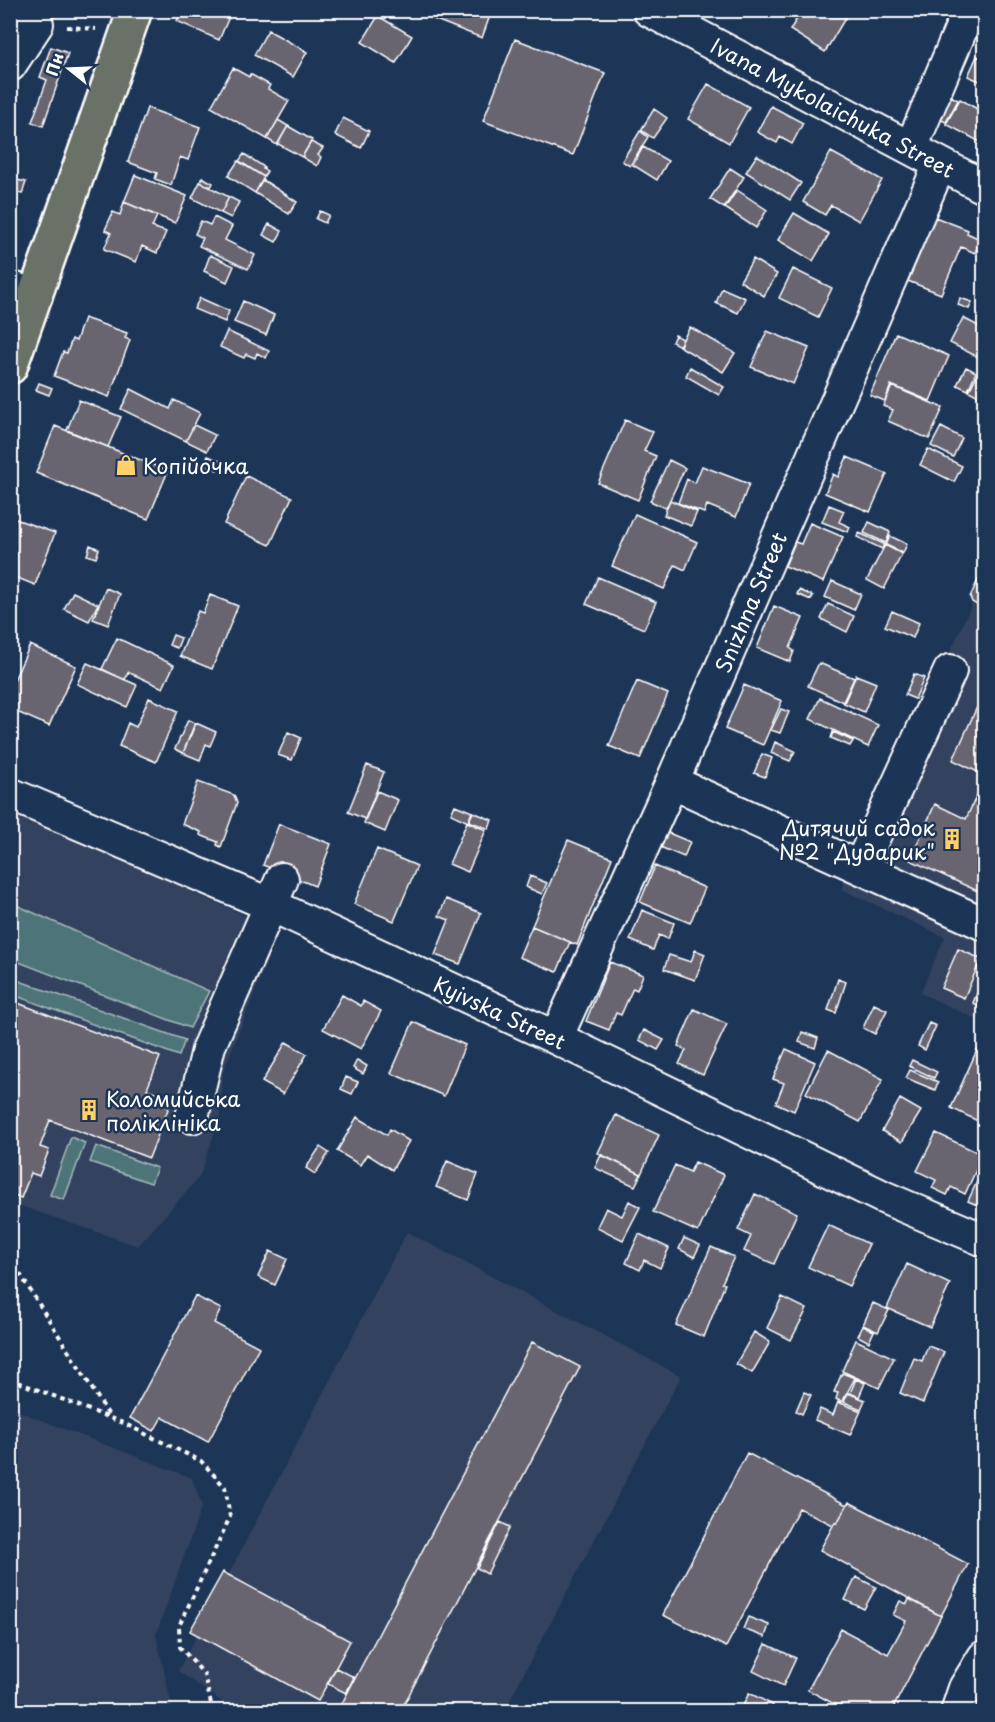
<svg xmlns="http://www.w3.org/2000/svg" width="995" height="1722" font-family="'Playpen Sans',sans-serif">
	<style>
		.built { fill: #33435f }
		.green { fill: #4d7579; stroke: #a6babc; stroke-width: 1.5 }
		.building { fill: #676571; stroke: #fff; stroke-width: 1.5 }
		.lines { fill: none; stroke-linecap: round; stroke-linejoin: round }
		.minor-casing { stroke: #fff; stroke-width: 36 }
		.major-casing { stroke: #fff; stroke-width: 38 }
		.path { stroke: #fff; stroke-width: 4; stroke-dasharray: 4.5 4.5; stroke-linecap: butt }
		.minor { stroke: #1d3557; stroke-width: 32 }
		.major { stroke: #6a7166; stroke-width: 33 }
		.labels { text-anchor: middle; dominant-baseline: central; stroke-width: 5; stroke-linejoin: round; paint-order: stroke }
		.street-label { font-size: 21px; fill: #fff; stroke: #1d3557 }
		.poi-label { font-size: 21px; fill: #fff; stroke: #1d3557; text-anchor: start }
	</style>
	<rect width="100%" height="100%" fill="#1d3557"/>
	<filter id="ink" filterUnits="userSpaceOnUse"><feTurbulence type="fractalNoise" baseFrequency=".0167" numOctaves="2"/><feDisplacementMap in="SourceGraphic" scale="12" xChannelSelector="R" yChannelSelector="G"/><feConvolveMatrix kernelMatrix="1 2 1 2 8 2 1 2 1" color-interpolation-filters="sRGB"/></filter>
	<g filter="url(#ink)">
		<!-- built -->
		<path class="built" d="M984,578V1006L978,1020L920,993L945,937L841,889Z
			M11,810L279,931L223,1072L220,1117L200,1176L138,1246L11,1203Z
			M407,1232L681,1376L504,1711H235L178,1671Z
			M10,1408L192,1478L202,1506L156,1635L173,1711H11Z"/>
		<!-- green -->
		<path class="green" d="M14,904L209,991L190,1028L11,959V914Z
			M11,978L185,1040L179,1056L11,994Z
			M71,1137L85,1143L64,1200L50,1195Z
			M96,1146L157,1168L151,1183L90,1162Z"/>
		<!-- building -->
		<path class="building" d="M182,10H232L219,40L177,21Z
			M430,10H492L482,38L428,17Z
			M802,10H841L847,15L825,52L790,30Z
			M378,16L412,36L396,63L362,42Z
			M268,30L307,52L293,77L254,55Z
			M515,39L605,73L573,155L483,121Z
			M51,47L68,53L43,126L32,122L47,80L40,77Z
			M977,56L984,60V83L968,76Z
			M233,68L249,77L250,74L270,85L268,89L289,101L267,139L211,107Z
			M708,84L749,107L729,143L688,119Z
			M951,96L958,100L946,122L939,119Z
			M960,99L984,113V144L946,124Z
			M771,106L803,123L792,144L780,137L777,143L757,132Z
			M147,108L200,127L188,160L180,157L171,185L155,179L157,173L128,162Z
			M654,109L667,118L653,138L641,130Z
			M343,118L369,131L361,148L335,135Z
			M278,120L288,126L277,145L267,139Z
			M288,126L312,140L302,157L278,144Z
			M640,131L648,137L630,166L622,161Z
			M311,142L323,148L318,155L321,157L317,166L302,157Z
			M643,147L668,161L657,180L633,165Z
			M831,152L882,180L859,221L831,205L825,215L803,202Z
			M244,154L264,167L263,169L267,171L264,177L239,161Z
			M757,155L801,183L790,200L746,172Z
			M238,161L264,177L255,193L228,176Z
			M730,168L744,177L724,208L710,199Z
			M135,175L187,196L175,223L124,202Z
			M202,177L213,183L211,187L200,182Z
			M17,180L26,182L22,194L14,191Z
			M263,180L297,202L289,214L255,193Z
			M200,182L229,197L221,213L192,198Z
			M737,190L767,210L756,228L725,208Z
			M229,197L239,202L231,218L221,213Z
			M124,202L157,216L152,227L166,232L157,253L142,246L136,262L104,249L111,233L105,230L113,212L120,215Z
			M320,211L329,215L325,223L316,219Z
			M794,213L829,234L813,261L778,240Z
			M214,217L232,226L225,240L255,255L248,269L199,246L203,238L195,234L201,221L210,225Z
			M935,217L968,230L967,233L980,239L975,253L961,247L941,294L908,281Z
			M269,224L282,231L276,242L263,235Z
			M210,255L234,266L227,282L204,271Z
			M753,259L777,274L764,296L740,281Z
			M793,269L832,288L818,317L779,298Z
			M722,288L745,298L738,313L716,303Z
			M200,298L229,311L225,322L194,309Z
			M960,298L972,302L969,309L958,305Z
			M243,301L274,315L266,335L234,322Z
			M84,318L127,333L125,338L130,340L109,397L54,376L63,352L67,353L72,339L76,341Z
			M963,318L984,329V344L978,357L950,343Z
			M690,327L735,353L723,372L679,346Z
			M227,331L269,351L266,358L257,353L255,358L246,354L244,358L220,347Z
			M767,331L809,348L793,384L751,367Z
			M896,333L949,356L930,401L891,385L885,401L870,395Z
			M675,335L683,339L680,346L672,342Z
			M690,367L724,387L719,395L686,376Z
			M966,367L976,372L968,390L957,385Z
			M978,373L984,377V399L969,391Z
			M39,383L52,388L49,395L36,390Z
			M892,386L943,408L929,439L888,421L893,410L883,406Z
			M131,389L170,409L174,400L200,413L186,441L121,409Z
			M79,400L121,417L108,447L67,430Z
			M625,420L653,432L644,451L656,456L638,500L598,483Z
			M194,425L215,435L207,451L186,441Z
			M55,426L168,471L148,519L36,473Z
			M941,427L962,438L953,457L931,446Z
			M928,449L962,466L954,482L920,465Z
			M984,452V473L976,470Z
			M208,456L220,461L217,470L204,465Z
			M847,457L887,474L870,512L825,493L833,474L838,477Z
			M669,460L685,468L666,508L650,501Z
			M702,466L749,484L736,517L707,505L704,513L678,503L687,479L695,483Z
			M246,476L292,497L270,545L224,524Z
			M670,500L697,512L691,526L664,515Z
			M829,505L844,511L839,522L850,527L848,532L822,522Z
			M635,514L697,542L685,570L675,565L664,589L612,566Z
			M10,517L55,533L35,585L10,575Z
			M869,522L890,532L886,543L864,533Z
			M810,523L843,537L823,582L785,566L795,542L801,544Z
			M859,533L884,544L882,549L857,537Z
			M890,536L907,544L903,553L886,545Z
			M90,545L99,549L96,558L87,555Z
			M885,545L902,554L884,589L867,580Z
			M598,577L656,602L644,629L586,604Z
			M984,578V609L972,602L970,597L978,580Z
			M832,581L861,594L854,610L825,597Z
			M106,588L120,594L108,625L93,619Z
			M799,590L813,596L811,600L797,594Z
			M73,592L98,604L89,621L64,609Z
			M210,595L238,606L212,669L180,656L198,611L203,613Z
			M828,604L854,616L847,632L821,619Z
			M774,606L803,618L790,648L794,651L790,662L757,648Z
			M892,611L919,623L913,638L885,626Z
			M173,635L181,638L177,648L169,645Z
			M117,638L174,665L163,688L128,672L125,680L102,669Z
			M30,645L76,666L49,726L10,709V689Z
			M87,663L137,685L127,707L77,684Z
			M819,663L854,678L843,702L808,686Z
			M914,674L924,678L915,699L905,695Z
			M856,675L876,683L864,712L844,703Z
			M637,681L668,694L640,759L609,746Z
			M744,685L782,701L763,745L725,729Z
			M149,698L178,711L156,762L119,746L128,723L136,727Z
			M820,698L878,725L868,747L810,719Z
			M977,707L984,711V775L953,760Z
			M781,709L789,712L780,733L771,730Z
			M188,720L195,723L183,753L175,749Z
			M196,723L216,732L210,746L206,744L200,760L183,753Z
			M288,732L301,738L292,760L278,755Z
			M833,732L853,741L850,746L831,738Z
			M775,742L795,751L790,761L771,753Z
			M762,754L772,758L765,777L754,773Z
			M367,765L384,772L365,819L348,812Z
			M984,779V894L910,860L935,804L966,819Z
			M198,782L234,795L237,803L221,847L217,845L218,842L200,835L201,832L182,824Z
			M377,791L398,800L385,832L364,823Z
			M455,805L472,812L468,822L451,814Z
			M473,812L492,820L489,829L469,821Z
			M467,822L486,830L468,872L449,864Z
			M279,824L331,844L315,886L263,865Z
			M666,832L690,842L684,857L660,847Z
			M568,840L612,858L577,945L532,926Z
			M377,849L417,866L394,921L354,904Z
			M655,866L705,888L690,923L640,902Z
			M530,876L547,883L542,894L526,887Z
			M446,899L481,913L460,964L435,955L449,920L439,916Z
			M642,910L674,923L668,939L659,935L653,950L630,940Z
			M532,926L570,942L557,972L519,957Z
			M958,949L981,959L964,998L941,988Z
			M695,950L705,954L695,980L664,969L669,955L691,962Z
			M610,962L643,975L637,990L633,988L621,1015L616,1013L609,1030L586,1021Z
			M838,979L846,982L836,1013L828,1010Z
			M979,988L984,990V1000L981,1007L973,1003Z
			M342,995L361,1006L363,1001L381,1011L361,1049L323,1029Z
			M10,1000L160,1057L147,1089L172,1099L149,1158L50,1120L40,1147L49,1150L39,1176L31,1173L21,1198L10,1195Z
			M874,1004L887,1010L875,1034L863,1028Z
			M694,1009L727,1024L703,1075L679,1064L686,1050L678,1046Z
			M413,1022L465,1045L444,1096L391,1073Z
			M929,1023L936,1026L925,1050L918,1046Z
			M644,1030L664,1040L658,1050L639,1040Z
			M802,1032L818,1038L815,1048L799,1042Z
			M286,1042L307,1054L283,1094L262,1082Z
			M786,1049L815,1062L794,1111L776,1103L784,1083L773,1079Z
			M828,1050L883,1079L860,1122L806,1093Z
			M977,1050L984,1053V1124L951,1108Z
			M357,1060L367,1066L363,1074L353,1068Z
			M912,1060L937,1072L934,1078L909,1066Z
			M910,1070L938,1082L935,1090L906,1078Z
			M346,1077L358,1082L352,1094L341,1089Z
			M900,1099L921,1111L902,1142L882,1131Z
			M616,1115L659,1135L641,1174L598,1153Z
			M357,1117L387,1135L390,1129L409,1141L392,1170L367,1154L360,1165L337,1151Z
			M936,1133L983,1155L965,1194L951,1187L947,1195L932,1188L936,1180L917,1171Z
			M320,1147L329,1153L315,1174L306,1168Z
			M601,1155L641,1174L635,1186L595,1168Z
			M447,1161L478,1174L468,1200L436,1187Z
			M695,1162L724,1175L698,1232L653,1212L675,1165L690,1172Z
			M984,1166V1208L968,1201Z
			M755,1194L797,1213L774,1264L744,1251L751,1236L738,1230Z
			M629,1201L640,1207L623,1240L597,1227L606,1208L622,1216Z
			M828,1225L869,1244L849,1286L808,1267Z
			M639,1234L669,1248L660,1268L644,1260L640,1270L626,1263Z
			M684,1238L700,1245L694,1257L679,1249Z
			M711,1247L734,1257L722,1283L725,1284L704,1337L676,1325Z
			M270,1251L287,1259L275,1285L258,1277Z
			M907,1264L950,1284L930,1327L887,1308Z
			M195,1296L221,1309L214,1323L259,1347L208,1442L162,1417L154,1431L130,1418Z
			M782,1297L807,1309L791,1340L767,1328Z
			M873,1303L889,1310L878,1332L863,1325Z
			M863,1326L874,1331L869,1342L858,1336Z
			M754,1332L770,1342L752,1373L736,1364Z
			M856,1340L894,1358L879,1388L842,1371Z
			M532,1342L580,1367L400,1712L338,1711Z
			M928,1346L944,1352L923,1403L900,1393L914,1358L922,1361Z
			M842,1373L855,1378L842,1402L836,1399L838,1393L834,1392Z
			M856,1379L865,1383L859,1397L850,1393Z
			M804,1392L811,1395L802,1414L796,1411Z
			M848,1393L865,1400L861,1409L844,1402Z
			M838,1402L861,1411L850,1435L815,1420L820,1409L833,1415Z
			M747,1453L847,1505L837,1523L835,1522L833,1525L799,1508L726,1647L663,1615Z
			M849,1502L968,1564L941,1616L820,1550L835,1522L837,1523Z
			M500,1522L510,1527L487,1574L477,1568Z
			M223,1572L350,1641L318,1701L190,1631Z
			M856,1577L876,1587L864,1609L845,1600Z
			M909,1599L941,1616L891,1712H849L808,1690L841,1629L888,1654L906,1621L893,1615L900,1601L907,1604Z
			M748,1617L769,1625L765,1637L743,1629Z
			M766,1644L796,1658L783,1686L753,1671Z
			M336,1668L354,1677L346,1693L328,1684Z
			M749,1693L773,1705L769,1712H740Z"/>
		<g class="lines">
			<defs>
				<path id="minor" d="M649,10L984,187
					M10,65L37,24L18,10
					M911,148L969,10
					M10,287L36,296
					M672,782L984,924
					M10,794L271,905L556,1038L883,1197L984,1240
					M860,867L950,671
					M556,1038L672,782L940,164
					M192,1117L209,1046L282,879
					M957,1712L965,1688L984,1657"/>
				<path id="major" d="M10,367L135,10"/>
			</defs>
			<!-- minor casing -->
			<use href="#minor" class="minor-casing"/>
			<!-- major casing -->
			<use href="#major" class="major-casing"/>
			<!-- path -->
			<path class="path" d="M67,27L96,29
				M10,1258L110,1417
				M10,1379L123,1423L201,1461L225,1487L230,1517L179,1626L180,1647L204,1674L213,1712"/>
			<!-- minor -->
			<use href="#minor" class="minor"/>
			<!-- major -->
			<use href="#major" class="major"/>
		</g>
	</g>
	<!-- icons -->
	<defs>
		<symbol id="shop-bare" viewBox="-9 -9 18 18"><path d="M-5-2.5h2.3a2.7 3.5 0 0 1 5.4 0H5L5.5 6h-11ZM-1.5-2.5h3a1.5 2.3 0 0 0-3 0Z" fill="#ffd166" stroke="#1d3557" stroke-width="2.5" paint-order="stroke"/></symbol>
		<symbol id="building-bare" viewBox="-9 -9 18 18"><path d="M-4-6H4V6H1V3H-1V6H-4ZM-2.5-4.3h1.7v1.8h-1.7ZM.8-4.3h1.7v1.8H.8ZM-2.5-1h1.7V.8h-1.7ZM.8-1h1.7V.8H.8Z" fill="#ffd166" stroke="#1d3557" stroke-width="2.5" paint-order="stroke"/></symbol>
	</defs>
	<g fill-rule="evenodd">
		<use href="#shop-bare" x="111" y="450" width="30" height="30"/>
		<use href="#building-bare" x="937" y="824" width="30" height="30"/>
		<use href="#building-bare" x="74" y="1095" width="30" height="30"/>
	</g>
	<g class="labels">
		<!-- street labels -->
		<g class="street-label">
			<text transform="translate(833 107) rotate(28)">Ivana Mykolaichuka Street</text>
			<text transform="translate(750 602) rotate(-67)">Snizhna Street</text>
			<text transform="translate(500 1012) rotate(25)">Kyivska Street</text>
		</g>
		<!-- poi labels -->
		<g class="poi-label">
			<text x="143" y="465">Копійочка</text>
			<text x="935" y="827" text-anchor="end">Дитячий садок<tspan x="935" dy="24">№2 "Дударик"</tspan></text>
			<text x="106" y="1098">Коломийська<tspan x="106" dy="24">поліклініка</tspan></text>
		</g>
	</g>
	<!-- margin -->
	<rect width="995" height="1722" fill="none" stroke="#1d3557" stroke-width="36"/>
	<rect x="18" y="18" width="959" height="1686" fill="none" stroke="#fff" stroke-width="2" filter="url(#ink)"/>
	<!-- north arrow -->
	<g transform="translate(69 69) rotate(288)" stroke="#1d3557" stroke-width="4.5" paint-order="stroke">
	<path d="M0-4.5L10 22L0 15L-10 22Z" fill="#ffffff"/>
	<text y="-9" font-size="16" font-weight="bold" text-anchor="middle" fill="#ffffff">Пн</text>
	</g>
</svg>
